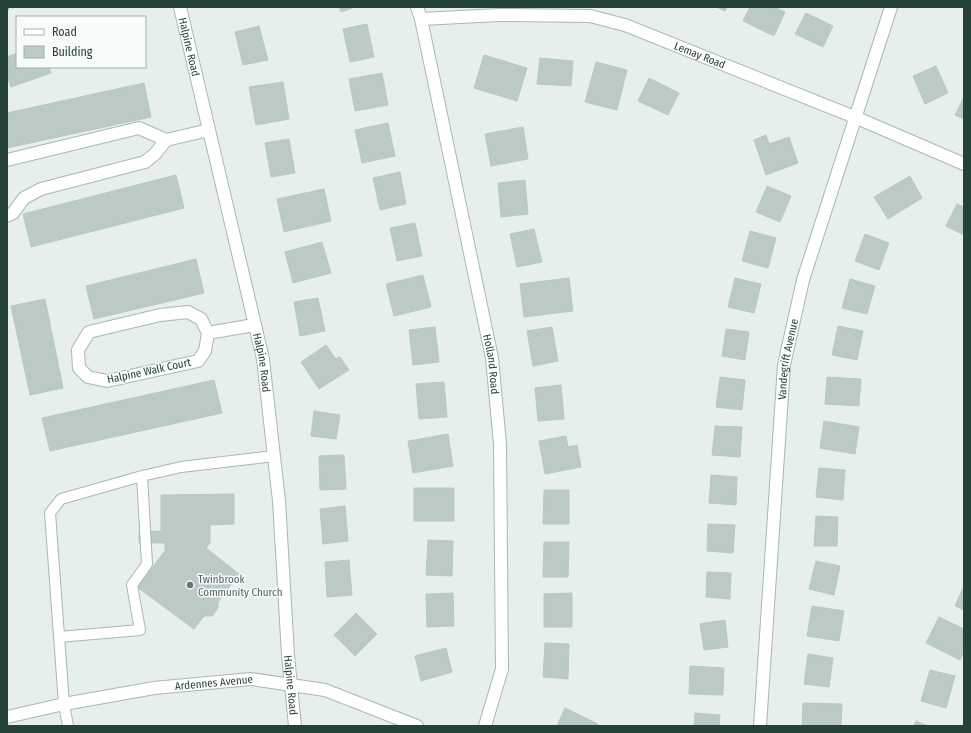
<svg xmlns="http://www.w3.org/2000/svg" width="971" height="733" font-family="'Fira Sans Condensed',sans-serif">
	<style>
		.building { fill: #bbcac4; stroke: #b8c9c2 }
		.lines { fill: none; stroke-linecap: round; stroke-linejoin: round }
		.service-casing { stroke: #a8b8b2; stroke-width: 12 }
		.minor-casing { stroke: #a8b8b2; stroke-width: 14 }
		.tertiary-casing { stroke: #a8b8b2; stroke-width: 14 }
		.path { stroke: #86b3a5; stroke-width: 2.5; stroke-dasharray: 2 3; stroke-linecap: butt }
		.service { stroke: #fff; stroke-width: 10 }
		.minor { stroke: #fff; stroke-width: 12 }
		.tertiary { stroke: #fff; stroke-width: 12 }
		.worship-dot { fill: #6b7280; stroke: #f7fbf9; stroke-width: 1.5 }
		.labels { text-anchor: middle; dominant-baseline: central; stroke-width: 3; stroke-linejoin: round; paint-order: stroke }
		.street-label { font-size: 11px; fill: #24423a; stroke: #f7fbf9 }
		.worship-label { font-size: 11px; fill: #5b616d; stroke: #f7fbf9; text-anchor: start }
	</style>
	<rect width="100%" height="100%" fill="#e6efeb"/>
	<!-- building -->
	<path class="building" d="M339,7H355L341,12Z
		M716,7H727L725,11Z
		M750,7H774L785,12L774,36L743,21Z
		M806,13L833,26L823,47L795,34Z
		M367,24L374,57L350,62L343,29Z
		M259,26L268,60L243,65L235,32Z
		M17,53V67H49L51,73L11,87L7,76V57Z
		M484,55L527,68L517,101L474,88Z
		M540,58L573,61L571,86L537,84Z
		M596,62L627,70L617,110L585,102Z
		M936,66L948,93L925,104L913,76Z
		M382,73L388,105L355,111L349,79Z
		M649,78L679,93L668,115L638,101Z
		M283,82L289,119L256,125L249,87Z
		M144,83L151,117L7,148V113Z
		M964,97V119L955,115Z
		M388,123L395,156L362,163L355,130Z
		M523,127L528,159L491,166L485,134Z
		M766,135L769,144L789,137L798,163L766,175L754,140Z
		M289,139L295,173L271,177L265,143Z
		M400,172L406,204L380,210L373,178Z
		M176,175L184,208L31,247L23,214Z
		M910,176L922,198L888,219L874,197Z
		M525,180L528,214L501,217L498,183Z
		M767,186L791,196L780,222L756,212Z
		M324,189L331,221L284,232L277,199Z
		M957,204L964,207V235L946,226Z
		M415,223L422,256L397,261L390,228Z
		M534,229L542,262L517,267L510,234Z
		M750,231L776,238L768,268L742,261Z
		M865,234L889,243L879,270L855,261Z
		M322,242L331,273L293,283L285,252Z
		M196,259L204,293L94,319L86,286Z
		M423,275L431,307L394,316L386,284Z
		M569,278L573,311L524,317L520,284Z
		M735,278L761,284L754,313L728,307Z
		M850,279L875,286L867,314L842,308Z
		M318,298L325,331L300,336L294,302Z
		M45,299L63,388L30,395L11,306Z
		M838,326L863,331L857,360L832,355Z
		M435,327L439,362L413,365L409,330Z
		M552,327L558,361L533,366L527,331Z
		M726,329L749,332L745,360L722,356Z
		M326,345L336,359L340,357L349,370L319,389L301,362Z
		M720,377L745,380L742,410L716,407Z
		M827,377L861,379L859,406L825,404Z
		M214,380L222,413L50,451L42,418Z
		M444,382L447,417L419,419L416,384Z
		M561,385L564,419L538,421L535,388Z
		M314,411L340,415L336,439L311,436Z
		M824,421L859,427L855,454L820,448Z
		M715,426L742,427L740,457L712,455Z
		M448,434L453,466L413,473L408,441Z
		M566,436L568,447L577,445L581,467L545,474L539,441Z
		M344,455L346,489L320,490L319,456Z
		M819,468L845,470L843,500L816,497Z
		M711,475L737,477L736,505L709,503Z
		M414,488H454V521H414Z
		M544,490H569V524H543Z
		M234,494V524L210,525V543L206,548L239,574L218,602V608L212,616H204L194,629L137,587L165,551V543H139V532L161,531V495Z
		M345,506L348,541L323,544L320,509Z
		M816,516L838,517L837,546H814Z
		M708,524L735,525L733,553L707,551Z
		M428,540L453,541L452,576L426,575Z
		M544,542H569L568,577H543Z
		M349,560L352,595L327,597L325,562Z
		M816,561L840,566L834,595L809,589Z
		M707,572L731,573L730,599L706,597Z
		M964,586V610L955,606Z
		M453,593L454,626L427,627L426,594Z
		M572,593V627H544V594Z
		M812,606L844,611L839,641L807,636Z
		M356,613L377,634L355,656L334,635Z
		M939,617L964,629V651L960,660L926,643Z
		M725,620L728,647L704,650L700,624Z
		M545,643L569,644L568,679L543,677Z
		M446,648L452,672L421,681L415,656Z
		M808,654L833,658L829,687L804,684Z
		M690,666L724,668L723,695L689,694Z
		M930,670L955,676L946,708L921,701Z
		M803,703L842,704L841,726H802Z
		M565,708L598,724L597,726H557Z
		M695,713L720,715L719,726H694Z
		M916,721L928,726H914Z"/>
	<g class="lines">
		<defs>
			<path id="service" d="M59,637L140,630L132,585L147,564L142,476
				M68,726L64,704L50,513L61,499L142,476L181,467L274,456"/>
			<g id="minor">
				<path id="s1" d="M180,7L263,359L279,501L288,655L295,726"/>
				<path id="s2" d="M417,7L421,19L492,358L500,444L502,669L485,726"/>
				<path id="s3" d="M421,19L499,15L590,16L625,25L857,118L964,164"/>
				<path d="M7,160L139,128L166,140L209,130"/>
				<path d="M7,216L13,213L24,198L41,189L145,162L155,154L166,140"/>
				<path d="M208,333L205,351L198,361L107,381L88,377L79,368L78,350L89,332L160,315L188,312L201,319L208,333L254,325"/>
				<path id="s4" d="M760,726L784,365L803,280L891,7"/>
			</g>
			<g id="tertiary">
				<path id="s5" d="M7,717L64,704L154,688L251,679L325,690L417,726"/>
			</g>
		</defs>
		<!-- service casing -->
		<use href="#service" class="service-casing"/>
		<!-- minor casing -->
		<use href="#minor" class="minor-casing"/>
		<!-- tertiary casing -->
		<use href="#tertiary" class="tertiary-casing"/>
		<!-- path -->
		<path class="path" d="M7,9L13,7"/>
		<!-- service -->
		<use href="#service" class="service"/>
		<!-- minor -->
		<use href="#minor" class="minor"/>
		<!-- tertiary -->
		<use href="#tertiary" class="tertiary"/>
	</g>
	<!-- markers -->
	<circle class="worship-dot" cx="190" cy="585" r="4"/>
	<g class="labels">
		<!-- street labels -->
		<g class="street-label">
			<text stroke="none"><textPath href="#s1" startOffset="41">Halpine Road</textPath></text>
			<text stroke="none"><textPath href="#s3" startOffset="286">Lemay Road</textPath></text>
			<text stroke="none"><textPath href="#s4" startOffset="368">Vandegrift Avenue</textPath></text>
			<text stroke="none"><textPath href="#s1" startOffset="365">Halpine Road</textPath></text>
			<text stroke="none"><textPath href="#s2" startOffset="365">Holland Road</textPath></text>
			<text transform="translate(149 371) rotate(-12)">Halpine Walk Court</text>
			<text stroke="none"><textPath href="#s5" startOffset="210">Ardennes Avenue</textPath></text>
			<text stroke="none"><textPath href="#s1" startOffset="689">Halpine Road</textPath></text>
		</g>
		<!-- worship labels -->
		<g class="worship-label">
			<text x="198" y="579">Twinbrook<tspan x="198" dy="13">Community Church</tspan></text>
		</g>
	</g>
	<!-- border -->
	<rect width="971" height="733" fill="none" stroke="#24423a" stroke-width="16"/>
	<!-- legend -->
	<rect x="16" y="16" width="130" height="52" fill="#f7fbf9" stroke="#a3b1ad"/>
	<rect x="24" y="29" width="20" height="6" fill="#ffffff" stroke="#a3b1ad"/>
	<text x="52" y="36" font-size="12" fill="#24423a">Road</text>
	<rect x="24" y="46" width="20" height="12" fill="#bbcac4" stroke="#a3b1ad"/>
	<text x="52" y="56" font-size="12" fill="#24423a">Building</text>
</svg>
